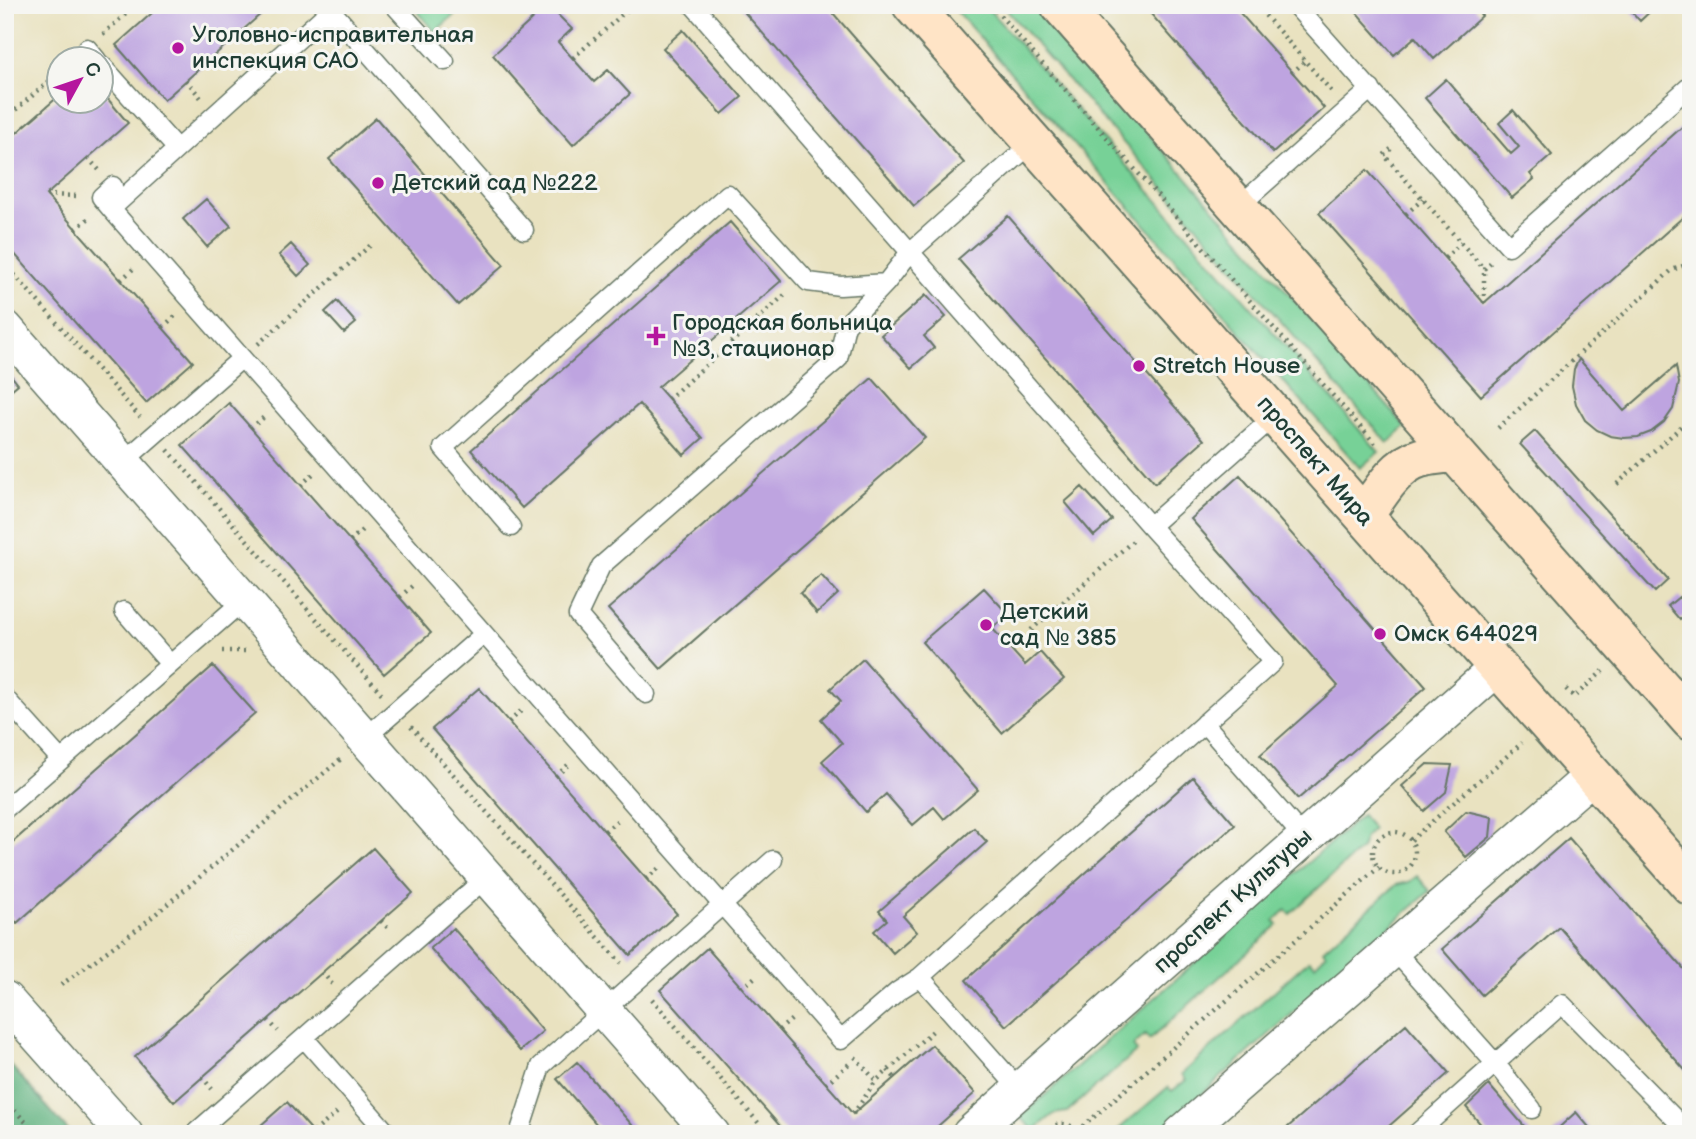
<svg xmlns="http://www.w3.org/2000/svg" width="1696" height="1139" font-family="'Balsamiq Sans',sans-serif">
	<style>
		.green { fill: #77d197; stroke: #4b8766; stroke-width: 2 }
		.forest { fill: #61b380; stroke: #40785a; stroke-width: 2 }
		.building { fill: #bea4e0 }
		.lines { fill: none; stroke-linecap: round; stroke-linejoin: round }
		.service-casing { stroke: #667765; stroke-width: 21 }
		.minor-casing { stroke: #667765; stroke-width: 38 }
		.secondary-casing { stroke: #667765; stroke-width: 42 }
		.path { stroke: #667765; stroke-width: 4.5; stroke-dasharray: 2 5; stroke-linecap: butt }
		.service { stroke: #fff; stroke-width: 18 }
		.minor { stroke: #fff; stroke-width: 35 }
		.secondary { stroke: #ffe4c6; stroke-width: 38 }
		.poi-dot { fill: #b5179e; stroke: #f6f6f2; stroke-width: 2.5 }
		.labels { text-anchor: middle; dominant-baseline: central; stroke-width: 6; stroke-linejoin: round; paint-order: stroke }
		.poi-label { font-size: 23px; fill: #1f3d34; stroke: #f6f6f2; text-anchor: start }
		.street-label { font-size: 23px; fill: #1f3d34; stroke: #f6f6f2 }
	</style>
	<rect width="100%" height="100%" fill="#f6f6f2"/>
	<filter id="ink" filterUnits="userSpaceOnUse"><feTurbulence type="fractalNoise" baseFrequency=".0143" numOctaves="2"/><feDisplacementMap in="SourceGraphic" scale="14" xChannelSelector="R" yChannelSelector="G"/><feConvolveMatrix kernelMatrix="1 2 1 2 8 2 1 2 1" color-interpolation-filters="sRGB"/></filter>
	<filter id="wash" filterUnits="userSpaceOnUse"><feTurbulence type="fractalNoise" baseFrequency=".00686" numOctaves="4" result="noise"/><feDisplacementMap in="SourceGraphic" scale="28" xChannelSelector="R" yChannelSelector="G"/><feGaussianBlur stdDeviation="1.57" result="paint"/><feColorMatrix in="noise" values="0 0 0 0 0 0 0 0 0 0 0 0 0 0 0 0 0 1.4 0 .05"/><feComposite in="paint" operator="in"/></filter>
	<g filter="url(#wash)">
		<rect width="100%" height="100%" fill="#e9e2c0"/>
		<!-- green -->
		<path class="green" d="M412,5H465L435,32Z
			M951,5H985L1379,452L1360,468Z
			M1002,5H1035L1406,427L1388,443Z
			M1362,815L1373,829L1365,837L1361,849L1290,914L1286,910L1274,921L1278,925L1149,1040L1145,1035L1133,1046L1137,1051L1067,1112L1054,1114L1034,1130L1020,1117Z
			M1417,876L1430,891L1157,1134H1113L1168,1087L1172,1091L1186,1080L1182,1074L1309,960L1315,965L1326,954L1323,950L1396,885L1409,882Z"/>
		<!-- forest -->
		<path class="forest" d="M5,1059L71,1134H5Z"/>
		<g id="blocks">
			<!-- building -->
			<path class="building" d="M161,5H271L164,100L116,45Z
				M548,5L572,29L558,42L594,82L608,70L630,94L573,145L493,55Z
				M738,5H826L964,163L914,206Z
				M1143,5H1233L1324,108L1273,153Z
				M1350,5H1473L1482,16L1434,59L1415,37L1394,55Z
				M1626,5H1657L1640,21Z
				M683,30L742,97L722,114L663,48Z
				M1446,79L1511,154L1519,147L1499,123L1513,110L1552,155L1530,174L1534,179L1512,198L1425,98Z
				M102,92L128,123L46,195L193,362L146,403L5,243V143L60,95V102H102Z
				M376,118L504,265L458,305L329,159Z
				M1691,119V210L1481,396L1319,213L1367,170L1484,303Z
				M206,199L231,226L207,247L183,219Z
				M1008,216L1204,440L1155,483L958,259Z
				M730,222L781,281L658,387L703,438L684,455L639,404L522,508L471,450Z
				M291,244L310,265L298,276L279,255Z
				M926,295L946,317L924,336L934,348L911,368L881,335Z
				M337,301L356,323L344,333L325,312Z
				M1579,359L1624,411L1676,366L1679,383L1673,409L1664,422L1651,432L1638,437L1624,438L1610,436L1597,430L1585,420L1576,404L1572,386L1574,369Z
				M9,373L18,384L5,395V377Z
				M872,378L925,438L661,669L608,609Z
				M229,403L431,633L384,674L182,445Z
				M1535,431L1668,580L1655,592L1520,444Z
				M1240,475L1426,687L1298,799L1260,755L1338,686L1191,519Z
				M1082,487L1112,520L1094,536L1065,502Z
				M821,575L838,594L817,613L800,593Z
				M984,588L1008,614L992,628L1025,665L1040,652L1064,679L1002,733L922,642Z
				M1679,597L1690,611L1680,620L1668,606Z
				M863,659L978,790L944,819L934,807L913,825L886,794L866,812L822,761L842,743L821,719L841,701L830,689Z
				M213,666L255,713L17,923L5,910V849Z
				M479,688L677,914L630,955L432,729Z
				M1427,764L1452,765L1446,792L1424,811L1402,786Z
				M1193,777L1235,825L1006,1026L966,980Z
				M1466,811L1492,817L1490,837L1466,857L1444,832Z
				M974,828L987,842L903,916L917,932L893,953L874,931L887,920L879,911Z
				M1569,838L1691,977V1077L1559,927L1482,995L1442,949Z
				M373,848L413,893L174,1102L135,1057Z
				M453,928L543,1031L520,1051L430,948Z
				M707,948L853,1114L932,1045L975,1093L929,1134H787L660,990Z
				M1406,1024L1449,1073L1380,1134H1280Z
				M577,1062L640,1134H605L557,1079Z
				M1489,1085L1531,1134H1489L1466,1107Z
				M287,1102L315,1134H251Z
				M1576,1112L1595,1134H1552Z"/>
		</g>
	</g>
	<g filter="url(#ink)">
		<use href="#blocks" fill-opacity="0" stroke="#667765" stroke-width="2"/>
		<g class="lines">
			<defs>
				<path id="service" d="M394,5L445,61
					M693,5L910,252L1032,143
					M1295,5L1509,246L1691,85
					M331,10L524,230
					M87,48L97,60
					M102,65L177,149L336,5
					M113,186L101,197L111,209L841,1040L898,991L920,977L1273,662L1150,526L1275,416
					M1238,207L1371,89
					M111,209L177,149
					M123,462L242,358
					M511,527L443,448L728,194L808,282L840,286L886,283
					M124,611L170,664
					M646,694L578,615L601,566L838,359L846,325L886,283L910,252L1150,526
					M5,698L61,760
					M1204,723L1304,838
					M365,738L484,634
					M5,809L244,600
					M1393,949L1495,1063L1532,1109
					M920,977L1020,1090
					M304,1038L388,1134
					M194,1134L487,877
					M519,1134L541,1066L773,860
					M1416,1134L1562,1004L1690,1134"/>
				<path id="minor" d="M5,328L712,1134
					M5,999L125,1134
					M970,1134L1497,668
					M1181,1134L1593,775"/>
				<path id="secondary" d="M912,5L1691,886
					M1060,5L1691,721
					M1364,516C1378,496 1395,465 1420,458C1431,455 1442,454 1453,453"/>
			</defs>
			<!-- service casing -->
			<use href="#service" class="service-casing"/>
			<!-- minor casing -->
			<use href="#minor" class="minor-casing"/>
			<!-- secondary casing -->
			<use href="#secondary" class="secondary-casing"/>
			<!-- path -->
			<path class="path" d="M991,5L1378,447
				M1256,5L1334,94
				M103,34L136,5
				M573,58L633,5
				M1292,73L1305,61
				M186,80L201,98
				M5,119L60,72
				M1391,149L1384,155L1484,269L1493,260
				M88,158L99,170
				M46,195L80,196
				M1406,214L1423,199
				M76,229L89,218
				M1445,258L1461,243
				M5,264L140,417
				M121,280L133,269
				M1484,303V269
				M163,327L175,316
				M258,344L373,243
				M668,399L788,292
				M251,428L264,417
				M1498,428L1672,270L1691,263
				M168,450L382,694
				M1617,484L1691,418
				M301,485L313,474
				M350,541L362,530
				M400,597L412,586
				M1031,630L1134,540
				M222,651H245
				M1566,689L1574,697L1603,671
				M509,722L522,710
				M411,727L621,963
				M556,776L569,764
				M605,831L618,820
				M1373 853a21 21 0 1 1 42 0a21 21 0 1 1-42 0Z
				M1411,840L1522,743
				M646,879L659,868
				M381,921L390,930
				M322,972L332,984
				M61,985L140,927L341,759
				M742,988L755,977
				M652,999L768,1134
				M268,1020L278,1031
				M779,1030L792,1019
				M855,1057L876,1081L935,1029
				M888,1070L895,1078
				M202,1077L212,1089
				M826,1084L849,1064
				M5,1100L37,1134
				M853,1114L876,1081
				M1078,1131L1379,867
				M314,1132L339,1111
				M1045,1134C1055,1121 1068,1121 1079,1132"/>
			<!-- service -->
			<use href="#service" class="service"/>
			<!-- minor -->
			<use href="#minor" class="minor"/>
			<!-- secondary -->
			<use href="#secondary" class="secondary"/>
		</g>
	</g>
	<!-- markers -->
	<g class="poi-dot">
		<circle cx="178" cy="48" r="7"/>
		<circle cx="378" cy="183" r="7"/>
		<path d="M652.5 325.5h7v7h7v7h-7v7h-7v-7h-7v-7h7z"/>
		<circle cx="1139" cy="366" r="7"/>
		<circle cx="986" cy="625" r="7"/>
		<circle cx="1380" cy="634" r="7"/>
	</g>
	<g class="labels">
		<!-- poi labels -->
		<g class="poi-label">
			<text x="192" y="35">Уголовно-исправительная<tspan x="192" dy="26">инспекция САО</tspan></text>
			<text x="392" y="183">Детский сад №222</text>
			<text x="672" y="323">Городская больница<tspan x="672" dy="26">№3, стационар</tspan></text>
			<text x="1153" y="366">Stretch House</text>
			<text x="1000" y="612">Детский<tspan x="1000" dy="26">сад № 385</tspan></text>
			<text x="1394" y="634">Омск 644029</text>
		</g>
		<!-- street labels -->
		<g class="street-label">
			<text transform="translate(1315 461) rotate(49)">проспект Мира</text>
			<text transform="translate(1233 901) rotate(-42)">проспект Культуры</text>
		</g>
	</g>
	<!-- margin -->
	<rect width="1696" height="1139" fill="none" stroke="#f6f6f2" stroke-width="28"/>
	<!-- north arrow -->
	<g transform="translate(80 80) rotate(50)"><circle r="33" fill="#f6f6f2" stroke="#a0aca6" stroke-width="2"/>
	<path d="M0-5L12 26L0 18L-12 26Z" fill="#b5179e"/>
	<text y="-10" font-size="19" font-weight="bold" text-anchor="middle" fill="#1f3d34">С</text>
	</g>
</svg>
